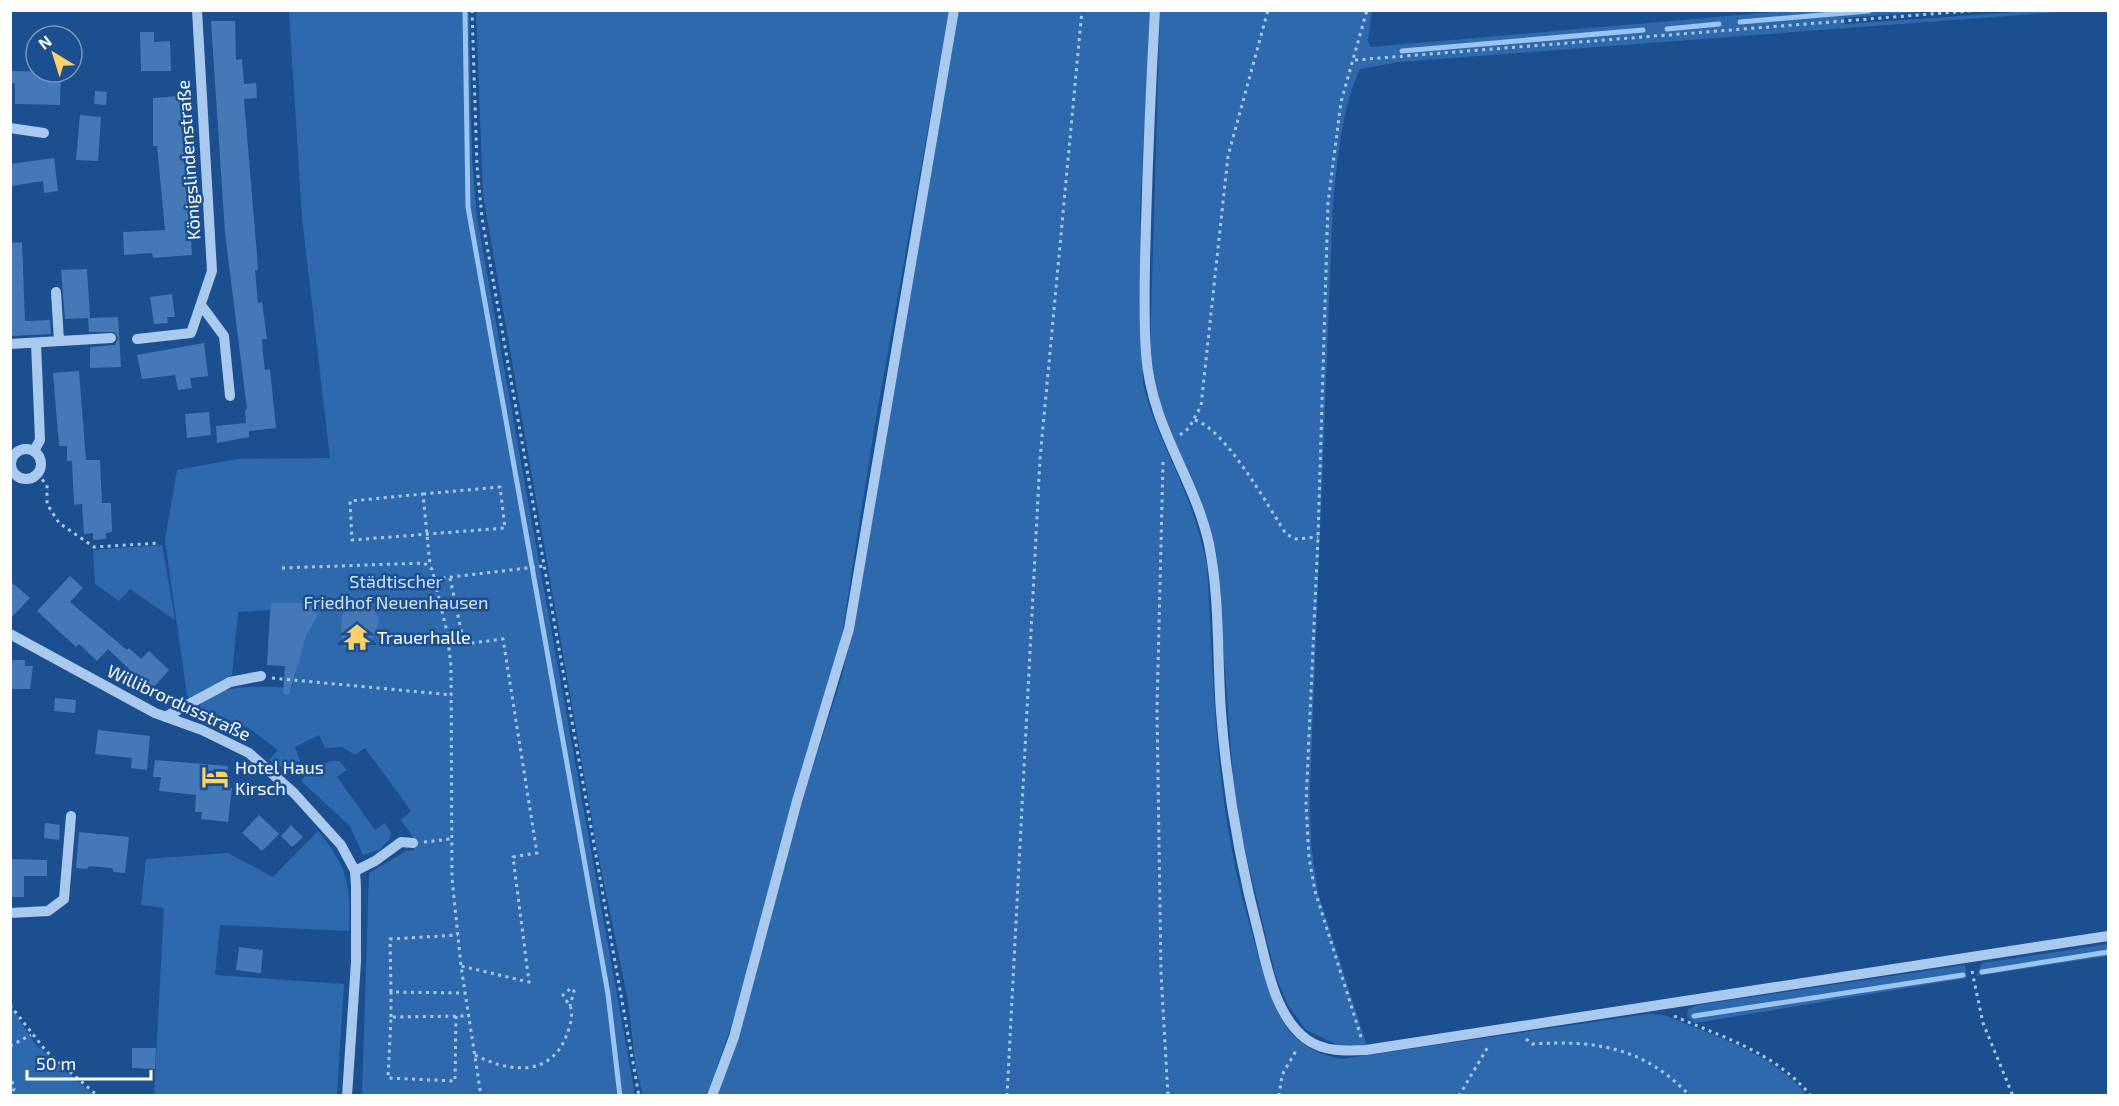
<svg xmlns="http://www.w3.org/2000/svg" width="2119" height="1106" font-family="'Exo 2',sans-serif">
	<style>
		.green { fill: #2e69ad }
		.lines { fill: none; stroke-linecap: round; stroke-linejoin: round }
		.stream { stroke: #9cc4f0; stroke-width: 5 }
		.building { fill: #4478b7 }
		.path { stroke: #a9c9ee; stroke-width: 3; stroke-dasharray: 3 4.5; stroke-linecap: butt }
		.minor { stroke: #a9c9ee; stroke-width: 10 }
		.labels { text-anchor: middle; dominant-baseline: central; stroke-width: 5; stroke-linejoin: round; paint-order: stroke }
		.street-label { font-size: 18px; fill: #fff; stroke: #1b4f8f }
		.park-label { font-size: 18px; fill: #cfe3fa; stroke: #1b4f8f }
		.poi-label { font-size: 18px; fill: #fff; stroke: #1b4f8f; text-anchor: start }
	</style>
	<rect width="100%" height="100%" fill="#1b4f8f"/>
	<!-- green -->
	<path class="green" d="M289,11H469L472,157L477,217L635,1095H362L369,873L406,851L414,850L413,837L401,820L411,811L365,748L355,755L342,747L325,748L319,735L295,747L300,761L283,768L269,760L278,750L250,729L213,713L206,726L195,713C211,680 263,687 292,688L296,672L285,666L267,665L270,610L238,612L232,675L189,698L187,695L165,540L177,470L237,459L330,458L302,218Z
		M476,11H949L875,424L839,653L733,1021L707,1095H643L636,1069L628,1001L597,849L483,195Z
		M959,11H1150L1140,210L1143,384C1151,419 1167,449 1181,483C1193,510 1201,537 1207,566C1213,663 1214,761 1233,856C1238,885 1247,915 1255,944C1263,972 1272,1009 1290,1032C1304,1048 1321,1055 1341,1059L1648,1014L1664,1015C1714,1036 1771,1052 1807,1095L716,1096L799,810L842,676L856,616Z
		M1160,11H1372L1368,41L1371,47L1786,11H1936L1844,18L1845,24L2032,11H2073L1399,62L1360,69C1341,111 1338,158 1333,203L1310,788L1311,844L1318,893L1367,1046L1338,1045L1306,1030L1288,1005L1276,977L1241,834L1233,775L1216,551L1200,501L1157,399L1150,353Z
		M162,545L175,620L130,589L119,601L95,584L93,550Z
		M330,761H339L347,770L337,777L375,830L385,823L391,833L390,839L379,850L363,855L350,826L301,781L306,775Z
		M318,831C348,867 351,886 349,931L220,925L215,975L344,984L337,1095H154L164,908L141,905L146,859L228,853L273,877Z
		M2108,944V956L1977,976L1982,963Z
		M1965,965L1967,978L1695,1023L1687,1016L1688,1009L1698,1005Z
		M11,1007L36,1045L94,1095H11Z"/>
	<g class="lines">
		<!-- stream -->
		<path class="stream" d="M465,10L468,207L608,994L620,1096
			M1740,22L1869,11
			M1667,29L1719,24
			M1402,51L1643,30
			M1982,972L2108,952
			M1694,1016L1963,975"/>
	</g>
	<!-- building -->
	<path class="building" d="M211,21H235L236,60L242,59L244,84L256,83L257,98L244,99L257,255L258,270H255L258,303L262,302L267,339H262L263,354L265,370L270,369L276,428L249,431V437L217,443L216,426L246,423L245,410L247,409L225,233Z
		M140,32H154V42L170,41L171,71H141Z
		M10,71L61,72L60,105L15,104V83H10Z
		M95,91L107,92L106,105L94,104Z
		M180,96L183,144H186L192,255L153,258L152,253L124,255L123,232L165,230L157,146H153V98Z
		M80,115L101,117L98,161L76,160Z
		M54,158L58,191L44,193L43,181L11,186L10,164Z
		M22,242L25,321L50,320L51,334L10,336V243Z
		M87,269L90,318L118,317L121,367L90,368V347L115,345L118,338L115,332H89L88,318L65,319L61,270Z
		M172,294L175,317H167L168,323L154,324L150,297Z
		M204,343L208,376L190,378L192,388L178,390L175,375L142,379L137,355Z
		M79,371L86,460H100L102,503H111L112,532L106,533V539L93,540V533L84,534L82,504L74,505L72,461H67V446H59L53,373Z
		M209,412L211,435L187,438L185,414Z
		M70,576L83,588L70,602L127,650L129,648L141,659L149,651L169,670L151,690L108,649L97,661L79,644L76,647L37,611Z
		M10,581L30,598L10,619Z
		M361,601L369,603L379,618L378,625L370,642L358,652H352L344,647L341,633L342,616L346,610Z
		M271,603H315V613H319L306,636L289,695L283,694L285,666L267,665Z
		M10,660H25V666H33L30,689H10Z
		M55,698L76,700L75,713L54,711Z
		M98,730L150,736L147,770L131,768L132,758L95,754Z
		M155,760L228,766L226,787L232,788L228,822L201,819L202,812H195L196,795L159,791L161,777H153Z
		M259,815L279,834L262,851L242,833Z
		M45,823L60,825L59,840L44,838Z
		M291,825L303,837L292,847L281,836Z
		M79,832L129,837L125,873L114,872L112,868L89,866L87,869L76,868Z
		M10,859L47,860V876H24V897H10Z
		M239,947L263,950L261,973L236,970Z
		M132,1048H156L155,1069L132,1068Z"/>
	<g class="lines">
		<!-- path -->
		<path class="path" d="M472,10L477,166L482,218L639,1096
			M1355,60L1981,10
			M1195,420C1226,430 1268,506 1286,534L1296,539L1318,537
			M1180,435L1189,428L1201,406L1228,156L1268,10
			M1163,462L1157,709L1161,973L1168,1096
			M37,474L47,485V504L59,523L94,547L160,543
			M423,494L500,487L505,528L352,540L350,501L423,494L430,565
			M282,568L424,563L432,569L447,632L451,666L452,878L461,966L481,1096
			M450,578L464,644L503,639L537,853L513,857L529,982L461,966
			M435,579L544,566
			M272,678L452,695
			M424,842L450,839
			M1972,971L1983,1023L2013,1096
			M391,992L390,939L458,935
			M10,1005L46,1051L98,1096
			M456,1016L455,1081L388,1078L391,1017L469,1016
			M1674,1016C1724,1038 1775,1052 1811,1096
			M391,1017V992L465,993
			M1361,1037L1315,891L1309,858L1306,803L1318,537L1328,203L1341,102L1367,10
			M1526,1039L1532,1044C1596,1040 1644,1047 1690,1096
			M10,1046L31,1035
			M475,1055C510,1073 552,1077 567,1034C570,1027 574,1014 570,1006C568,1002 565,1000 563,995L571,988L574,991L570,1006
			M10,1074L14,1089L11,1096
			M1007,1096L1040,459L1082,10
			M1279,1096L1282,1075L1297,1049
			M1459,1096L1489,1045"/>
		<!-- minor -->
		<path class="minor" d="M1155,10C1151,82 1148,153 1146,224C1145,267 1143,310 1146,353C1151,428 1194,476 1209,544C1220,599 1217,657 1221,712C1227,789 1240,864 1260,939C1268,973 1277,1017 1306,1039C1324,1052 1345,1051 1366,1050L2108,936
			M10,128L44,133
			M56,292L59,341
			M201,305L224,336L230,396
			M137,339L191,333L212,271L197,10
			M10,344L111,338
			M11 464a15 15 0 1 1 30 0a15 15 0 1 1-30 0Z
			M34,451L40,440L36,343
			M10,634L155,713L202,730L249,753L294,793L341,845L355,871L356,887V962L347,1096
			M165,717L230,682L261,676
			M355,871L375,861L401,842L413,843
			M10,913L48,911L64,899L71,816
			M712,1096L734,1037L797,801L849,629L954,10"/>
	</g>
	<!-- icons -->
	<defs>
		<symbol id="temple-bare" viewBox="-9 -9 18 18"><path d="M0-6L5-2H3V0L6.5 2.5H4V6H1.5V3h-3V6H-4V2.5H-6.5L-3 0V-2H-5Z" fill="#ffd166" stroke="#1b4f8f" stroke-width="2.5" paint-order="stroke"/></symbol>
		<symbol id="hotel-bare" viewBox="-9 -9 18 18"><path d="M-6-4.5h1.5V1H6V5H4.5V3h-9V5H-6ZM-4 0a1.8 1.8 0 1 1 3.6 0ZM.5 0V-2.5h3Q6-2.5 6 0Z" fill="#ffd166" stroke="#1b4f8f" stroke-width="2.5" paint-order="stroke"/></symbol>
	</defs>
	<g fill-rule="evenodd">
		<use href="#temple-bare" x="338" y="618" width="38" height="38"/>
		<use href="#hotel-bare" x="196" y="758" width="38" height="38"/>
	</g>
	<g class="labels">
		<!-- street labels -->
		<g class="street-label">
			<text transform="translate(188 160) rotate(-94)">Königslindenstraße</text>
			<text transform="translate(179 702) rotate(25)">Willibrordusstraße</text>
		</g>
		<!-- park labels -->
		<g class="park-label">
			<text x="396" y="581">Städtischer<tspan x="396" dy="21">Friedhof Neuenhausen</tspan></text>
		</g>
		<!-- poi labels -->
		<g class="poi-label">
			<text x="377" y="637">Trauerhalle</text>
			<text x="235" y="767">Hotel Haus<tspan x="235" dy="21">Kirsch</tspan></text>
		</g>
	</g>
	<!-- border -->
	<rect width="2119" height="1106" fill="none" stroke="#ffffff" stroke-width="24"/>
	<!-- north arrow -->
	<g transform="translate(54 54) rotate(322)"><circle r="28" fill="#1b4f8f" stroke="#7695bc" stroke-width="1.5"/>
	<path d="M0-4.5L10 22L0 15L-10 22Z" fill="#ffd166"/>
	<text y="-9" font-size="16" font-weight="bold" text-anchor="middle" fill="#ffffff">N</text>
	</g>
	<!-- scale -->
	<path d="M27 1070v9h124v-9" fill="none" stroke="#ffffff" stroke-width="3"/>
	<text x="36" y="1070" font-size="18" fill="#ffffff" stroke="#1b4f8f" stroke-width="4.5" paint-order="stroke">50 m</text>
</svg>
